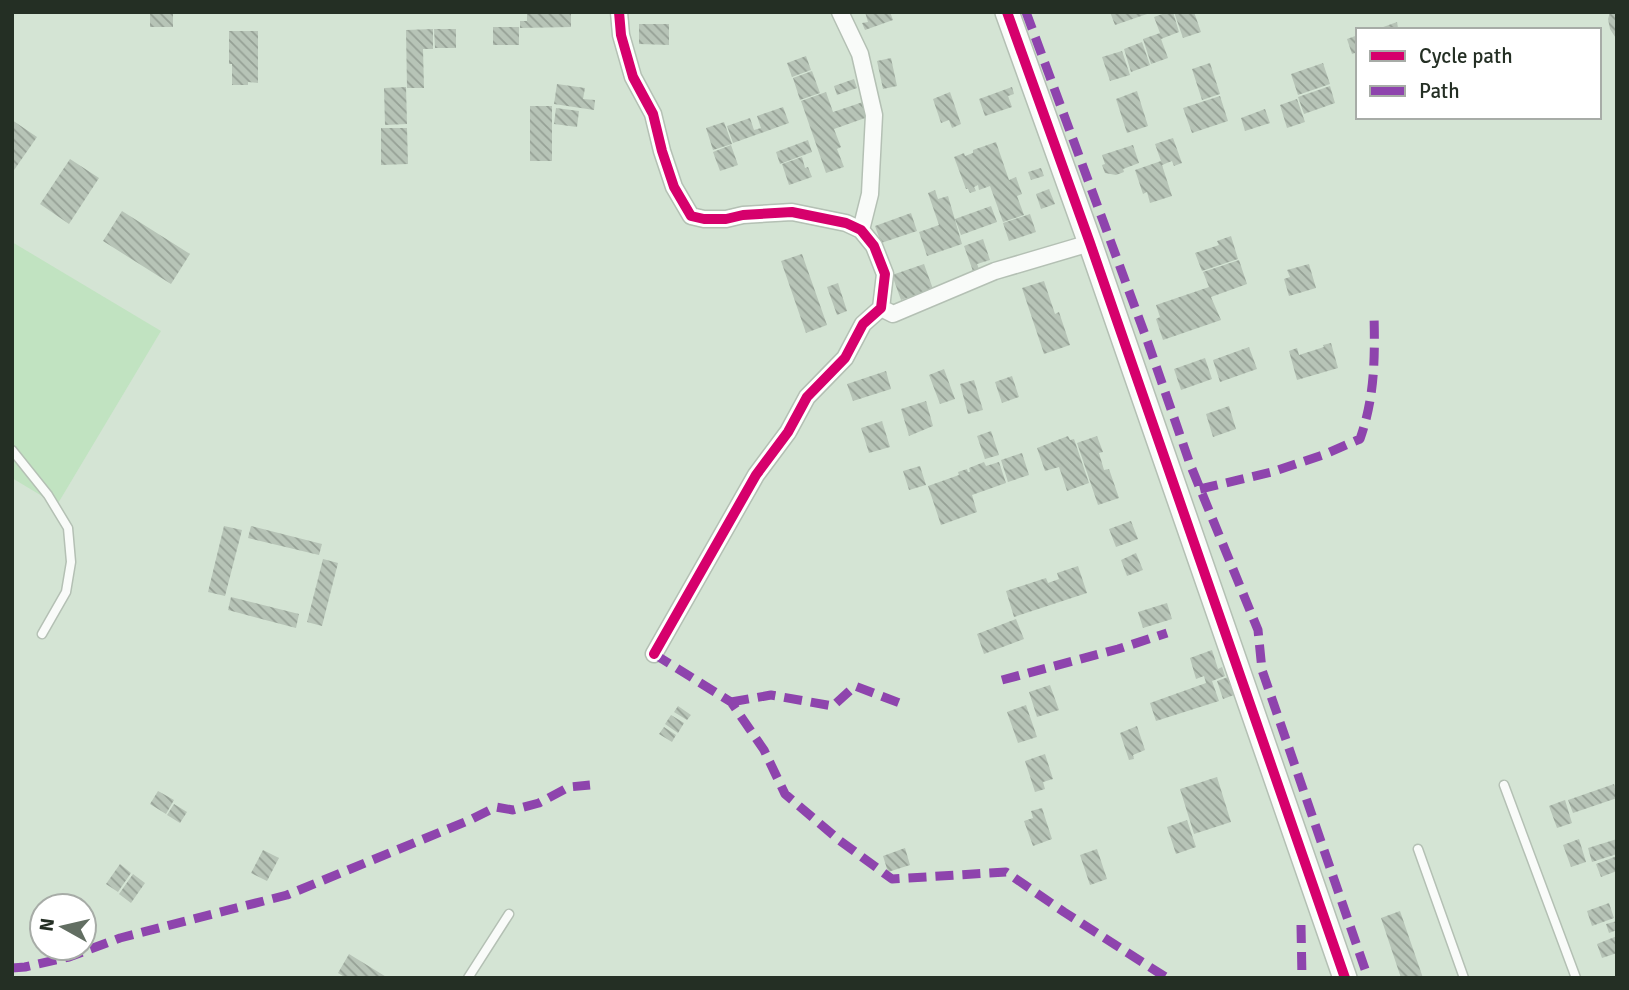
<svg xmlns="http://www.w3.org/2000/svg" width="1629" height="990" font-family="Signika,sans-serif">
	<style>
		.park { fill: #c1e3c1 }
		.building { fill: url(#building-back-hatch) }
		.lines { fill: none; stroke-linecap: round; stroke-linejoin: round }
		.lane-casing { stroke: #b4c0b4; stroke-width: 11 }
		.street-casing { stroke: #b4c0b4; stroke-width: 19 }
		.secondary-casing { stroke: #b4c0b4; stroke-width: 26 }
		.lane { stroke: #f9fbf9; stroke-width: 8 }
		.street { stroke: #f9fbf9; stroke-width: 16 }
		.secondary { stroke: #f9fbf9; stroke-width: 23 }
		.quiet { stroke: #8e44ad; stroke-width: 9; stroke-dasharray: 18 9; stroke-linecap: butt }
		.cycleway-casing { stroke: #fff; stroke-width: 15 }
		.cycleway { stroke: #d6006c; stroke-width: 10 }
	</style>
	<defs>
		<pattern id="building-back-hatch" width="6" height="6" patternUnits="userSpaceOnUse" patternTransform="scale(1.75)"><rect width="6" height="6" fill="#b7c4b7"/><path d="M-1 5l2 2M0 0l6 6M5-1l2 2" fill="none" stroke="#95a095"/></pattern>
	</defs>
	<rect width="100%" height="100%" fill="#d4e4d4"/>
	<!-- park -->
	<path class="park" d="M12,242L161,331L57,505L12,478Z"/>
	<!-- building -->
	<path class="building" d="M150,12H173V27H150Z
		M527,12H571V27L520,28V21H527Z
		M865,12H890L893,20L865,30L862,23L868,22Z
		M1110,12H1150V13L1115,25Z
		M1168,12H1173L1179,32L1161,39L1168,58L1151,64L1143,39L1160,33L1154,17Z
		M1174,12H1194L1201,32L1183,38Z
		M1610,12H1617V40L1610,29L1608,19Z
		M1397,22L1398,28L1395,30H1375Z
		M639,24H669V45L639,44Z
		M493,27H519V45H493Z
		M433,29V49H423L424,88H407L406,30Z
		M434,29H456V48H435Z
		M229,31H258V83L248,82V85H232V64H229Z
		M1358,35V52L1352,54L1347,39Z
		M1142,42L1150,65L1131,72L1124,49Z
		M1122,51L1130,75L1110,81L1102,57Z
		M806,56L811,70L792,77L787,63Z
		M891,58L897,86L883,89L877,61Z
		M1210,63L1220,94L1202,100L1192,69Z
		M1323,63L1330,84L1298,95L1291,74Z
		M812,71L820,93L800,100L793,78Z
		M854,79L857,88L837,95L834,86Z
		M557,84L585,88L583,99L595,100L594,110L554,104Z
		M1330,86L1335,103L1304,114L1298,97Z
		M406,87L407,124L385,125L384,88Z
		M1012,87L1014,94L1008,96L1012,107L985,116L979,99Z
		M1137,91L1148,126L1127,133L1116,99Z
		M826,92L833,112L863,102L868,117L834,129L841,147L837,149L844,167L826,173L801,101Z
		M950,92L961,124L952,128L949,120L941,123L933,99Z
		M1220,96L1228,121L1192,133L1183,108Z
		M1297,99L1305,122L1287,128L1280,105Z
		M530,106H552V161H530Z
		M783,107L789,123L733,143L727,126L750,118L754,130L761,128L757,116Z
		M556,108L579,111L577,127L554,124Z
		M1265,109L1270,123L1245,131L1241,118Z
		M12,120L37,137L12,173Z
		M724,122L732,144L713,150L706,128Z
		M381,128H407L408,164L381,165Z
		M1173,138L1182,163L1174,166L1172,161L1162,165L1172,196L1150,203L1147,192L1143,194L1135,170L1161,161L1155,144Z
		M808,140L812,152L780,164L776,152Z
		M996,142L1009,180L1016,177L1022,194L1017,196L1024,215L1003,222L990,186L979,190L978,185L974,187L976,191L970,193L968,189H966L954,157L964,153L965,156L973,153V150Z
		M731,145L738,165L720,171L713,152Z
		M1133,145L1139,163L1123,169L1124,172L1116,175L1105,173L1102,165L1105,164L1102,155Z
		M802,157L805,168L808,167L812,177L789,185L782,164Z
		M70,159L99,178L69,224L40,204Z
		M1041,168L1044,176L1031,180L1028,172Z
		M1049,189L1055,204L1041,209L1036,194Z
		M935,190L938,199L948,196L962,244L927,256L919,232L939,225L928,193Z
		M991,206L997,222L961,235L955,219Z
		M122,211L190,254L171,284L103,241Z
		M911,213L917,231L881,243L875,226Z
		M1030,214L1036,232L1009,241L1003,223Z
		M1231,236L1238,259L1202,271L1195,253L1219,245L1217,241Z
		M983,239L990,260L977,264L980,272L974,274L964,246Z
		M802,254L827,325L806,333L781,261Z
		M1239,260L1247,284L1211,297L1221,320L1163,340L1156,319L1160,317L1156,305L1209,287L1203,272Z
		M924,264L933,289L901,300L892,275Z
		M1309,264L1316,288L1289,296L1284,279L1290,277L1287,270Z
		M1044,281L1055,314L1059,312L1070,345L1044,354L1022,288Z
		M838,283L847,311L837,315L827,287Z
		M1331,343L1338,368L1297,380L1289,351L1297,348L1299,355L1324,347L1323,345Z
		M1249,347L1257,369L1220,382L1213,360Z
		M1205,358L1212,379L1181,390L1174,369Z
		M944,369L955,399L940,404L929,375Z
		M886,371L891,389L853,401L847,384Z
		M1012,376L1019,397L1002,403L995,382Z
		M974,380L983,410L968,414L960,384Z
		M926,401L933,426L909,436L901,409Z
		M1229,406L1236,429L1213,437L1206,414Z
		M882,421L890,447L869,453L861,428Z
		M991,431L999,455L985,459L977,436Z
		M1068,436L1070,440L1074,439L1089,483L1067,491L1059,467L1045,471L1037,448Z
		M1097,436L1103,452L1099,453L1104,470L1109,469L1119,498L1098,505L1077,443Z
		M1022,453L1029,475L1008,482L1001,460Z
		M984,462L986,466L999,462L1006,483L972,495L977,512L941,525L928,486L959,475L958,472L967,469L968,472H970L969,468Z
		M920,466L926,485L909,490L903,471Z
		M1131,521L1138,539L1116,547L1109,529Z
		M224,526L242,530L225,596L208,592Z
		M251,526L322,544L319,555L248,538Z
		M1136,553L1143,570L1127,576L1121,560Z
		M323,559L338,563L322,626L307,622Z
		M1078,566L1087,593L1014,617L1006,591L1046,578L1048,583L1059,579L1057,573Z
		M231,597L299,614L296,628L228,610Z
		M1167,603L1172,619L1143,628L1138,612Z
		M1016,619L1024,639L984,654L977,634Z
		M1212,650L1218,669L1222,667L1225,676L1212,681L1219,701L1156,721L1150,703L1206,683L1204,676L1196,679L1190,658Z
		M1228,677L1234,695L1223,699L1217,681Z
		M1050,685L1059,710L1037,717L1029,692Z
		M1026,705L1037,737L1018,743L1007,712Z
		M678,706L691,715L687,720L674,712Z
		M671,715L684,723L678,733L665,724Z
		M1137,726L1145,750L1133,755L1134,759L1129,760L1120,733Z
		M664,727L676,735L672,742L659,734Z
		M1045,754L1053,779L1043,782L1045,789L1035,792L1025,761Z
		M1217,777L1231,822L1194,834L1180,789Z
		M1614,784L1617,798L1573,813L1568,800Z
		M158,791L174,800L166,814L150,804Z
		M1565,800L1572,823L1557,828L1549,806Z
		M174,804L187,812L180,823L167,815Z
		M1042,808L1052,839L1033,846L1024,821L1033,818L1031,811Z
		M1187,820L1196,847L1176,854L1167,827Z
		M1579,839L1586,862L1571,867L1563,845Z
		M1617,839V854L1592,862L1588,848Z
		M905,848L910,865L888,872L883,856Z
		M1097,849L1107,879L1090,885L1080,855Z
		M263,850L279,858L267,881L251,873Z
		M1617,856V871L1601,877L1596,864Z
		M120,864L131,873L118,892L106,884Z
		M133,874L145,883L131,903L119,894Z
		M1609,903L1614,918L1592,926L1587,911Z
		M1400,911L1423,978H1401L1381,918Z
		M1617,921V930L1609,933L1606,924Z
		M1617,936V953L1602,958L1597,944Z
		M349,954L388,978H346L338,973Z"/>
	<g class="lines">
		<defs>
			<path id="lane" d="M12,450L48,495L68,528L71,562L66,592L42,634
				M1504,785L1576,978
				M1418,849L1464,978
				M468,978L509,914"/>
			<path id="street" d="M619,12L621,35L633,77L653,114L662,151L674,187L691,216L704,219H726L743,215L792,212L846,223L861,230L874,246L885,274L881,308L863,324L845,358L807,397L788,432L756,475L654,654
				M840,12L860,54L874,115L870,194L861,230
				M881,308L893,314L995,271L1090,243"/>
			<path id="secondary" d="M1007,12L1090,243L1345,978"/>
		</defs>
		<!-- lane casing -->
		<use href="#lane" class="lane-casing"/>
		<!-- street casing -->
		<use href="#street" class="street-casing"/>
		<!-- secondary casing -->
		<use href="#secondary" class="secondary-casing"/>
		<!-- lane -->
		<use href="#lane" class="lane"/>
		<!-- street -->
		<use href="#street" class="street"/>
		<!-- secondary -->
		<use href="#secondary" class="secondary"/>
		<!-- quiet -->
		<path class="quiet" d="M1026,12L1147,340L1190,464L1258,630L1262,670L1368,978
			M1200,489L1272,472L1323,455L1360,439C1375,397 1375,357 1374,314
			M654,654L731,702L764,750L785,794L839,840L892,879L1006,872L1064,912L1167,978
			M1002,680L1118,649L1167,633
			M731,702L771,695L833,706L855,686L905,705
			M1301,925L1302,978
			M12,968L25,967L69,957L120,938L287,895L470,820L496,807L513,810L539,803L569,787L590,785"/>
		<defs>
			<path id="cycleway" d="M619,12L621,35L633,77L653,114L662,151L674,187L691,216L704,219H726L743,215L792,212L846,223L861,230L874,246L885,274L881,308L863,324L845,358L807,397L788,432L756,475L654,654
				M1007,12L1090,243L1345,978"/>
		</defs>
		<!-- cycleway casing -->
		<use href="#cycleway" class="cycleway-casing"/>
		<!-- cycleway -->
		<use href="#cycleway" class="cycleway"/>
	</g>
	<!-- border -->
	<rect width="1629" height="990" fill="none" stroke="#242f24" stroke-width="28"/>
	<!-- legend -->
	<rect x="1356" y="28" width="245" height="91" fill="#ffffff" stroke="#a7aca7" stroke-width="2"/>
	<rect x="1370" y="51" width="35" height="10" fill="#d6006c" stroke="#a7aca7" stroke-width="2"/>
	<text x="1419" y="63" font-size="21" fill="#242f24">Cycle path</text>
	<rect x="1370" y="86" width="35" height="10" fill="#8e44ad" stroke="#a7aca7" stroke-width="2"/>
	<text x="1419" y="98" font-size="21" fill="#242f24">Path</text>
	<!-- north arrow -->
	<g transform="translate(63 927) rotate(278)"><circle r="33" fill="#ffffff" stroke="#a7aca7" stroke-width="2"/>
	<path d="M0-5L12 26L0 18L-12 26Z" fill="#626e62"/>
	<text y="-10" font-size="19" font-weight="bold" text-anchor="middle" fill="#242f24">N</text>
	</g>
</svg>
